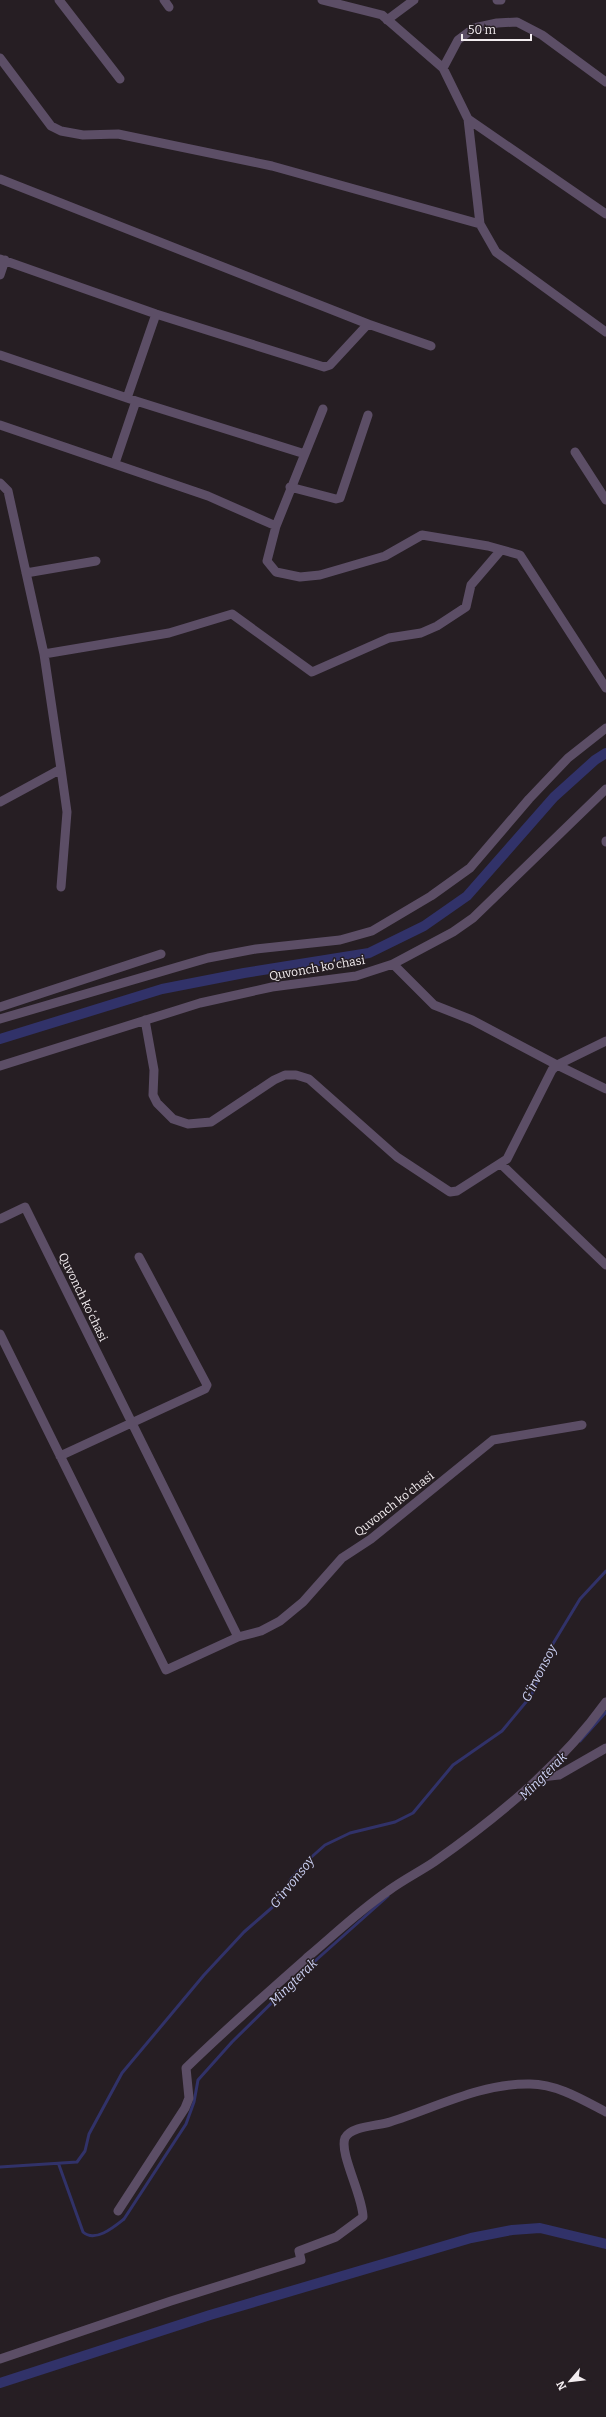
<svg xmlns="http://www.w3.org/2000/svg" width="606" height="2417" font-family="Bitter,serif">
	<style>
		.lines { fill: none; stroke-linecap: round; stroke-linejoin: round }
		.stream { stroke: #313269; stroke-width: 3 }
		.canal { stroke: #313269; stroke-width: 10 }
		.minor { stroke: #5c4e66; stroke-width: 9 }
		.labels { text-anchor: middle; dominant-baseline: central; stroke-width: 3; stroke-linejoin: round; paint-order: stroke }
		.street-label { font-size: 12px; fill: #f3edf0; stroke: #261e23 }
		.water-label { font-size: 13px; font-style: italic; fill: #ccd1f4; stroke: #261e23 }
	</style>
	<rect width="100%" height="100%" fill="#261e23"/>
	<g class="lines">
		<!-- stream -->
		<path class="stream" d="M580,1741L606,1712
			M59,2165L83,2232C95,2243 114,2227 124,2219L186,2124L194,2102L198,2080L232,2042L306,1969L388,1896
			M0,2167L77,2162L85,2151L89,2134L122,2073L204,1975L244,1932L275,1905L291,1879L307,1861L325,1845L350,1833L395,1822L413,1813L453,1765L502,1731L531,1696L551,1647L580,1599L606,1571"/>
		<!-- canal -->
		<path class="canal" d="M0,1039L162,989L244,973L369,953L424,926L467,896L554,797L595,760L606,753
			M0,2383L210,2315L471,2238L512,2230L540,2228L606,2244"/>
		<!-- minor -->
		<path class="minor" d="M59,0L120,79
			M164,0L169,7
			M322,0L382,15L443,68
			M497,0H501
			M387,20L414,0
			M0,58L51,126L61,131L83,135L118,134L272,166L480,224
			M606,82L542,35L517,22L497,23L474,28L458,40L443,68L468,119L480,224L496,252L606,332
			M468,119L606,214
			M0,179L368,324L431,346
			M0,259L156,314L324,367L330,365L368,324
			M0,275L5,260
			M0,355L136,401L305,454
			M127,398L156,314
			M323,409L276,526L267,561L276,572L300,577L320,575L385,556L422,535L488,546L520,555L606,688
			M0,425L208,496L276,526
			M575,452L606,500
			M115,463L136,401
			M0,483L8,491L44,654L61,769L0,802
			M290,487L336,499L340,498L368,415
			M26,573L96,561
			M44,654L169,633L232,614L312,672L389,638L421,633L437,626L466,607L471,585L501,550
			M61,769L67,812L61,887
			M606,841V842
			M393,964L434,1005L472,1020L557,1065L606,1041
			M0,1007L161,954
			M0,1019L208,958L256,949L340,940L372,931L431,896L470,868L529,799L568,758L606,728
			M145,1020L154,1070L153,1095L157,1103L173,1119L188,1124L211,1122L274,1080L285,1075H296L309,1079L397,1157L450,1192L457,1191L507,1159L552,1070L557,1065L606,1089
			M0,1066L200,1003L272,987L356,976L393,964L453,932L473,918L606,789
			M502,1165L606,1265
			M0,1219L25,1207L238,1637
			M0,1334L166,1670L238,1637L261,1631L280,1621L303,1602L342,1558L371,1539L493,1440L582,1425
			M60,1456L205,1389L207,1385L139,1257
			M541,1777L559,1775L606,1748
			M118,2211L185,2108L189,2098L186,2068C226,2029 267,1993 309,1956C335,1934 360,1910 388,1891C403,1880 419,1872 434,1862C498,1817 560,1766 606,1702
			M0,2359L171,2301L301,2260L299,2251L336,2237L363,2217C363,2196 339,2153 345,2138C351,2126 378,2126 390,2122C435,2108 481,2083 530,2084C557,2084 583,2100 606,2112"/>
	</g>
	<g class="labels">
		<!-- street labels -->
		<g class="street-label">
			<text transform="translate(317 968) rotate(-10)">Quvonch koʻchasi</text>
			<text transform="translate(83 1297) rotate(64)">Quvonch koʻchasi</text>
			<text transform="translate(394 1504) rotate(-38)">Quvonch koʻchasi</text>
		</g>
		<!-- water labels -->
		<g class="water-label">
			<text transform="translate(539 1673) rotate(-63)">G‘irvonsoy</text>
			<text transform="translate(543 1776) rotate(-45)">Mingterak</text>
			<text transform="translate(292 1882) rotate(-51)">G‘irvonsoy</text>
			<text transform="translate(293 1982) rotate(-44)">Mingterak</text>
		</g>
	</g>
	<!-- north arrow -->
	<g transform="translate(570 2381) rotate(242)" stroke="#261e23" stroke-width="3" paint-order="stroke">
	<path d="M0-3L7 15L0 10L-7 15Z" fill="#f3edf0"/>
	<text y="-6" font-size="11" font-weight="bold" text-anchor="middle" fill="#f3edf0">N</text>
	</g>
	<!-- scale -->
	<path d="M462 34v6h69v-6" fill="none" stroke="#f3edf0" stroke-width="2"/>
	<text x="468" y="34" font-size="12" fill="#f3edf0" stroke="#261e23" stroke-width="3" paint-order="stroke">50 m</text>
</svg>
